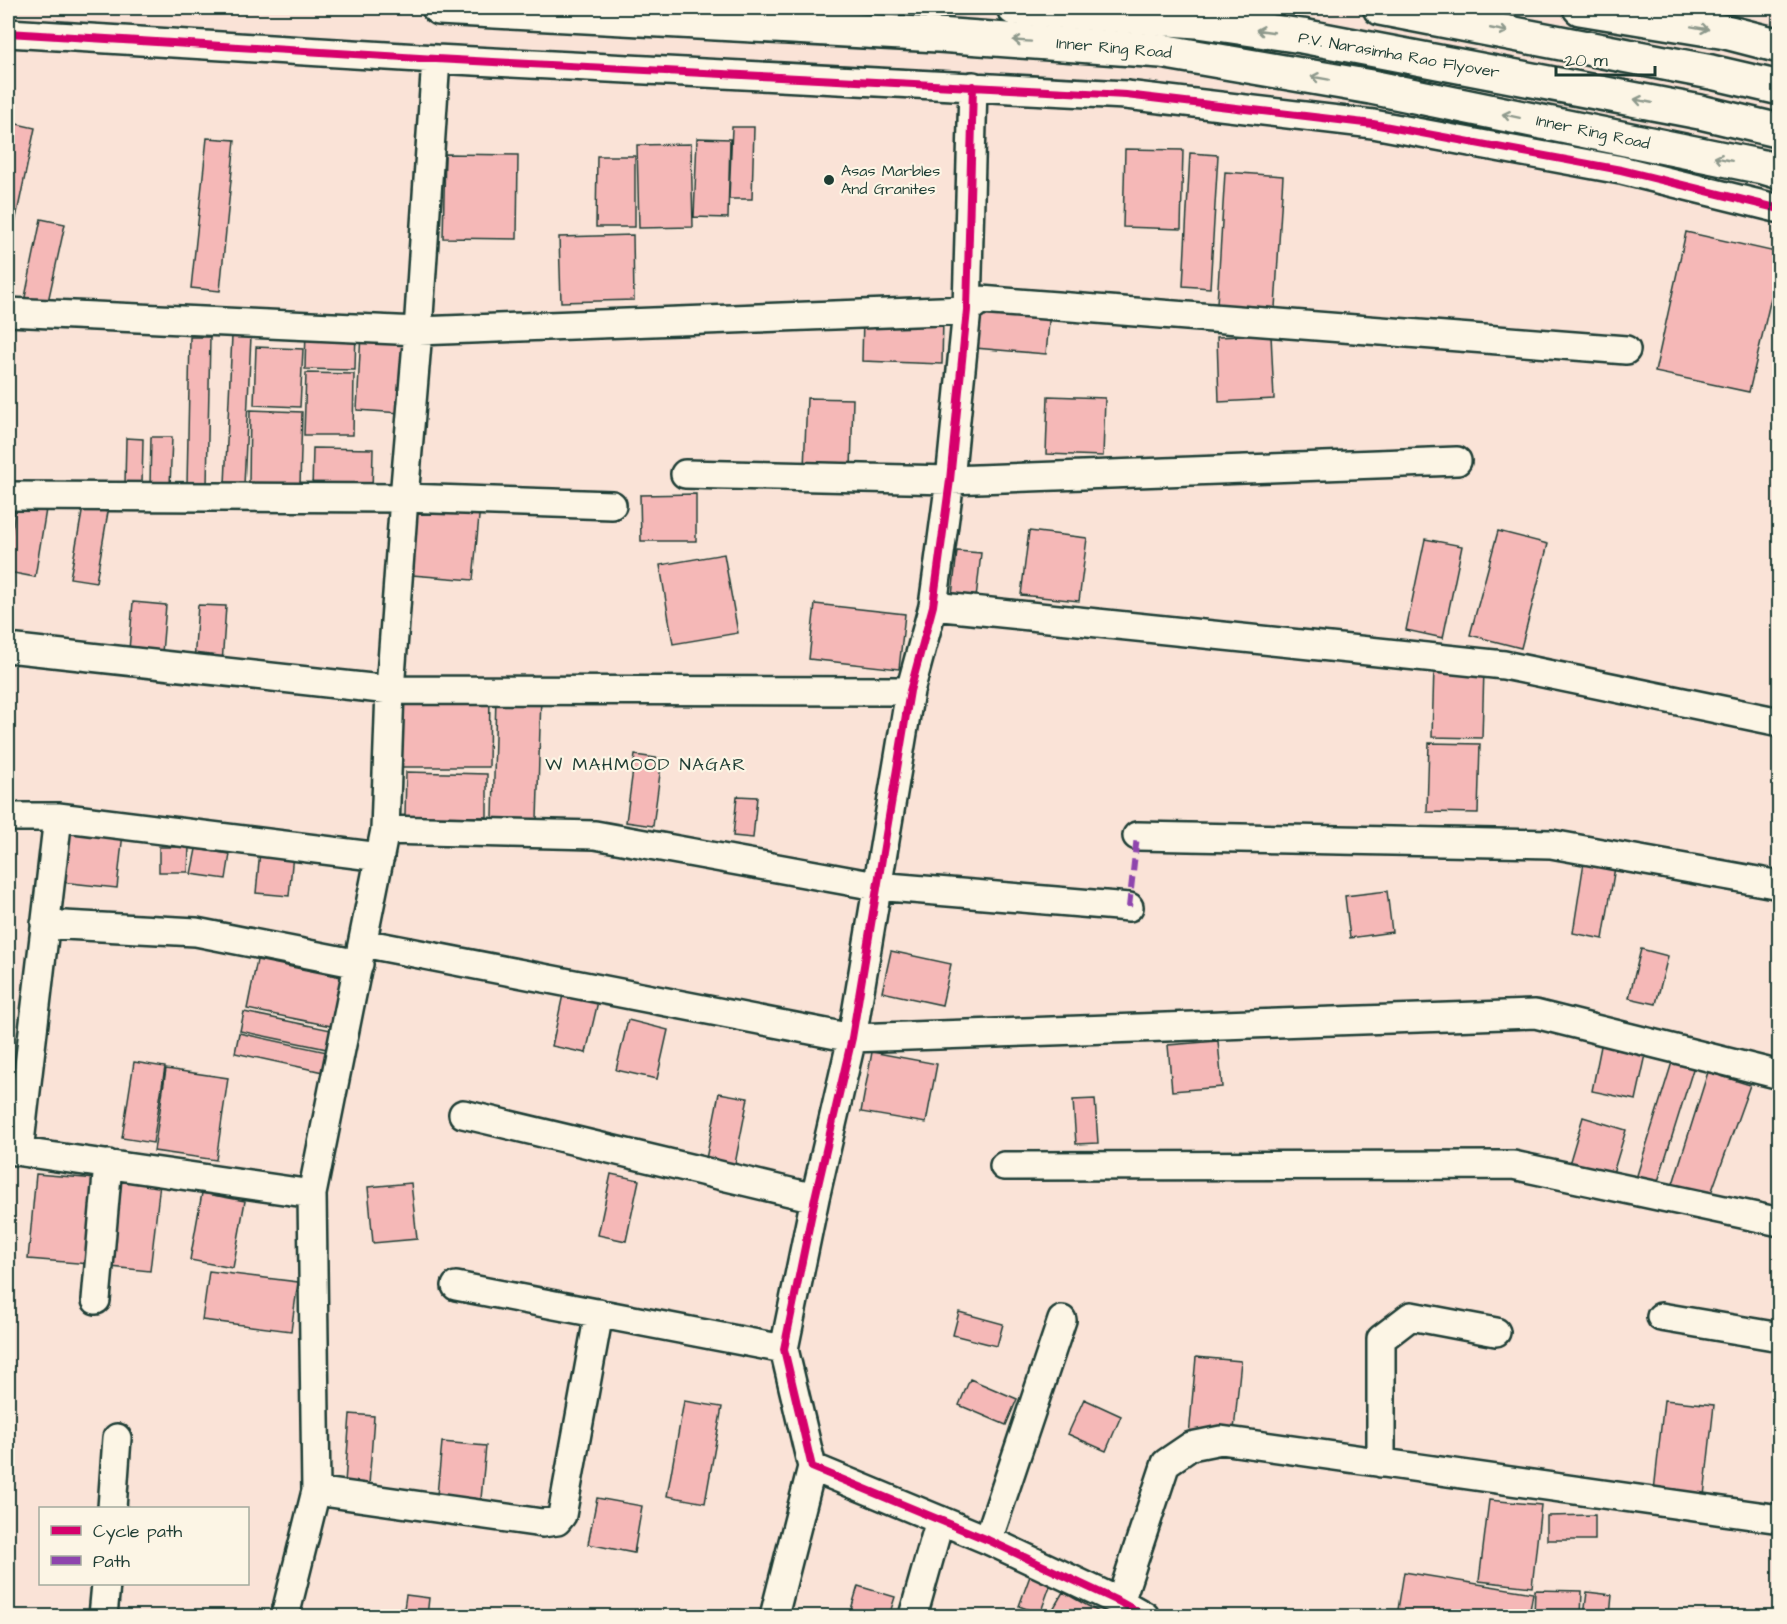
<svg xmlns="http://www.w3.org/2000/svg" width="1787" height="1624" font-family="'Architects Daughter',sans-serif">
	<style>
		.building { fill: #f5b8b7; stroke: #1f3d34; stroke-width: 1.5 }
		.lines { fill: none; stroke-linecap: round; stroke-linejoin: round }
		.minor-casing { stroke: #1f3d34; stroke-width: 32 }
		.primary-casing { stroke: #1f3d34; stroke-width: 38 }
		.motorway-casing { stroke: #1f3d34; stroke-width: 38 }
		.minor { stroke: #fcf5e5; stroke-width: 27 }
		.primary { stroke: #fcf5e5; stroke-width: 33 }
		.motorway { stroke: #fcf5e5; stroke-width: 33 }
		.quiet { stroke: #8e44ad; stroke-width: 6; stroke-dasharray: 12 6; stroke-linecap: butt }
		.cycleway-casing { stroke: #fcf5e5; stroke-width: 11 }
		.cycleway { stroke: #d6006c; stroke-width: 8 }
		.oneway { stroke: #8e998c }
		.poi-dot { fill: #1f3d34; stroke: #fcf5e5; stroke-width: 2 }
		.labels { text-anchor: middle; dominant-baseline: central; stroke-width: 4.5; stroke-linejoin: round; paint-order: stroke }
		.street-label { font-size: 16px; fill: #1f3d34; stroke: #fcf5e5 }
		.poi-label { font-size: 16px; fill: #1f3d34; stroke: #fcf5e5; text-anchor: start }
		.neighbourhood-label { font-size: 18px; letter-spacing: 1.5px; fill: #1f3d34; stroke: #fcf5e5 }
	</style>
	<rect width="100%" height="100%" fill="#fae3d7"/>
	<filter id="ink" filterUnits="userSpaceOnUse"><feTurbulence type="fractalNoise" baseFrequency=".0167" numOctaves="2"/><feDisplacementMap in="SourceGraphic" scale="12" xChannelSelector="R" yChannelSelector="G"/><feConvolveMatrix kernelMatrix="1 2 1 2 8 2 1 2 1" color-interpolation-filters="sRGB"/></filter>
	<g filter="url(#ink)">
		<!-- building -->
		<path class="building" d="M8,122L35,128L12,237L8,236Z
			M732,127H754L752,199H729Z
			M207,138L235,140L220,291L191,288Z
			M697,138L730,139L728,218L694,217Z
			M691,144L693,227L639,228L637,145Z
			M1125,149L1183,150L1181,229L1123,227Z
			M1190,153L1218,155L1210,288L1183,286Z
			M445,154L518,155L517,239L443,238Z
			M597,156H635V227H596Z
			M1225,172L1283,176L1275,308L1217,304Z
			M41,219L65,224L46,311L23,307Z
			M1686,232L1780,253V300L1771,298L1749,392L1655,372Z
			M633,235L634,300L561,302L559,237Z
			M979,306L1050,311L1046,354L975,348Z
			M863,317L943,319L942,364L862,361Z
			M306,328L356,329L355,370L305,369Z
			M361,333L405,336L401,413L357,410Z
			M1271,335L1274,399L1219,402L1217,337Z
			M232,336H251L244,485L225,484Z
			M190,337H210L207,486L187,485Z
			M256,347L303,349L300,407L254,405Z
			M306,373L354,374L353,435H304Z
			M1048,396L1105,398L1103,456L1046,454Z
			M807,398L853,399L851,470L804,468Z
			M250,410L302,412L300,486L249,484Z
			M151,437H172L170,486H150Z
			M126,438L143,439L142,485L125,484Z
			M313,448L373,449L372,493L312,492Z
			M696,494V541H641L640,495Z
			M17,498L47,503L35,577L8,572V556Z
			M418,500L480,506L473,580L412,575Z
			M83,507L108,512L96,582L70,578Z
			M1029,531L1087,538L1079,601L1021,595Z
			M1498,531L1548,544L1521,648L1470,635Z
			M1425,539L1462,546L1443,638L1406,630Z
			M957,551L981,553L976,598L952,596Z
			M724,554L738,633L673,644L660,565Z
			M133,602L166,605L162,653L129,650Z
			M815,604L905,614L899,669L809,659Z
			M198,605L226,606L222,664L194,662Z
			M1434,667L1484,669L1482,738L1432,737Z
			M401,692H490L489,767H401Z
			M496,696L541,697L537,819L493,818Z
			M1429,743L1480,744L1478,813L1427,812Z
			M635,755L662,759L653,826L626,822Z
			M406,772L487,774V817L405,816Z
			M737,796L757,797L753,838L733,836Z
			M67,828L123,833L117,888L61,882Z
			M159,847H189L188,872H159Z
			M196,849L230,854L226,879L191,874Z
			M260,851L293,854L289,896L256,893Z
			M1584,862L1615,867L1603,939L1573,933Z
			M1387,891L1392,932L1350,938L1345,896Z
			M1641,949L1668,956L1656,1004L1629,998Z
			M891,951L951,964L942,1005L882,992Z
			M257,960L341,977L331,1026L247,1009Z
			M565,985L600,993L586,1053L552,1046Z
			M244,1012L331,1030L327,1049L240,1031Z
			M628,1020L668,1030L657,1079L616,1070Z
			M239,1033L327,1052L323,1072L235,1053Z
			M1218,1041L1222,1087L1172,1091L1168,1045Z
			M1602,1041L1647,1050L1636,1100L1592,1091Z
			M872,1052L937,1064L926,1123L861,1112Z
			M1673,1059L1694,1066L1655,1191L1634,1185Z
			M134,1062L165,1067L153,1143L122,1138Z
			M166,1069L228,1078L216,1160L154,1151Z
			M1708,1072L1750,1085L1710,1196L1672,1187Z
			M719,1093L748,1098L735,1164L706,1159Z
			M1095,1099L1098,1143L1076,1144L1073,1100Z
			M1583,1117L1626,1130L1610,1183L1567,1171Z
			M112,1169L161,1174L150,1271L101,1266Z
			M36,1174L97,1179L90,1264L28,1259Z
			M611,1174L639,1180L626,1241L598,1235Z
			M411,1183L417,1239L373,1243L368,1187Z
			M202,1193L245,1201L233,1268L190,1260Z
			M209,1271L298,1282L291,1331L202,1320Z
			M959,1312L1003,1324L997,1346L953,1335Z
			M1196,1357L1241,1361L1233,1440L1189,1436Z
			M970,1379L1017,1399L1006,1425L959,1405Z
			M1084,1399L1121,1416L1106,1451L1068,1434Z
			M1664,1400L1714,1405L1704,1496L1654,1491Z
			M684,1401L722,1407L705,1503L667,1496Z
			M350,1414L374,1416L369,1485L345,1483Z
			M442,1442L486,1446L481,1499L437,1495Z
			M597,1498L642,1506L634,1553L588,1544Z
			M1489,1500L1541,1505L1532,1587L1479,1581Z
			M1595,1515V1540H1547V1516Z
			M1404,1572L1533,1593L1529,1616H1397Z
			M1030,1576L1051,1583L1040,1614L1019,1606Z
			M858,1586L895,1597L889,1616H849Z
			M1535,1590L1582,1591L1581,1616H1534Z
			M1063,1592L1106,1616H1049Z
			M1587,1592L1612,1595L1610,1616H1584Z
			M406,1595L429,1598L427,1616H403Z"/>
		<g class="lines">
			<defs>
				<path id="minor" d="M8,33L436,59L1126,95L1373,124L1621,170L1780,209
					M973,86L967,310L950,480L933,606L910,691L852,1038L815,1198L784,1349L812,1467L988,1540L1120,1602L1145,1616
					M8,312L418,331L967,310L980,300L1626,350
					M685,474L950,480L1457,461
					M8,496L404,498L612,505
					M933,606L1504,665L1780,722
					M8,648L390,690L910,691
					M8,817H58L380,857
					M385,830L595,835L876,886L1129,907
					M1137,836L1551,844L1780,885
					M45,924L196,932L359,964
					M363,943L852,1038L1535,1014L1780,1075
					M463,1114L815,1198
					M8,1150L312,1194
					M19,1151L58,817
					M1004,1166L1513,1165L1780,1222
					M456,1286L784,1349
					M96,1300L108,1164
					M1661,1317L1780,1337
					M1381,1463V1339L1411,1316L1496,1332
					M316,1491L542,1523L557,1521L562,1515L599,1313
					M112,1508L117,1438
					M988,1540L1062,1320
					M1120,1602L1166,1463L1191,1446L1221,1440L1780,1519
					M103,1616L106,1584
					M285,1616L316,1491L312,1194L385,830L390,690L404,498L418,331L436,59
					M774,1616L812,1467
					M913,1616L940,1520"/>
				<path id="primary" d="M439,8L938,35L1161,51L1371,87L1763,167L1780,172
					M1580,8L1726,32L1780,46"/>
				<path id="motorway" d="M1014,8L1197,21L1302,36L1700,112L1780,131
					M1380,8L1711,72L1780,88"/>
			</defs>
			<!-- minor casing -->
			<use href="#minor" class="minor-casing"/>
			<!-- primary casing -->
			<use href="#primary" class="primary-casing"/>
			<!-- motorway casing -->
			<use href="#motorway" class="motorway-casing"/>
			<!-- minor -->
			<use href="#minor" class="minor"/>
			<!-- primary -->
			<use href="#primary" class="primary"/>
			<!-- motorway -->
			<use href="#motorway" class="motorway"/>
			<!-- quiet -->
			<path class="quiet" d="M1129,907L1137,836"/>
			<defs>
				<path id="cycleway" d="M8,33L436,59L1126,95L1373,124L1621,170L1780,209
					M973,86L967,310L950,480L933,606L910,691L852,1038L815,1198L784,1349L812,1467L988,1540L1120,1602L1145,1616"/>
			</defs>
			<!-- cycleway casing -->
			<use href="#cycleway" class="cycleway-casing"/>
			<!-- cycleway -->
			<use href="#cycleway" class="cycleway"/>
		</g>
		<!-- one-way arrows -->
		<defs><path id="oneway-shaft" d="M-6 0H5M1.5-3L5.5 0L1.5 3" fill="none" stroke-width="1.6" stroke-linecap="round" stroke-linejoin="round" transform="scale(1.5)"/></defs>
		<g class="oneway">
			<use href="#oneway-shaft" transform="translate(1700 28) rotate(10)"/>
			<use href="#oneway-shaft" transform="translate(1499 30) rotate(11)"/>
			<use href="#oneway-shaft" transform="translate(1265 31) rotate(-172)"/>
			<use href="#oneway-shaft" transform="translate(1022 41) rotate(-176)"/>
			<use href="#oneway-shaft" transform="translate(1320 78) rotate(-170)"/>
			<use href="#oneway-shaft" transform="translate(1643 101) rotate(-169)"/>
			<use href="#oneway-shaft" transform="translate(1511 116) rotate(-168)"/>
			<use href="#oneway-shaft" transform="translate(1723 159) rotate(-168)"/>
		</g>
	</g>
	<!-- markers -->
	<circle class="poi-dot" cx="829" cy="180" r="6"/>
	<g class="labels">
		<!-- street labels -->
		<g class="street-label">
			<text transform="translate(1114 48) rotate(5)">Inner Ring Road</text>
			<text transform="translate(1399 55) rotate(10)">P.V. Narasimha Rao Flyover</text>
			<text transform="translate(1593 132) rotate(12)">Inner Ring Road</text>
		</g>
		<!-- poi labels -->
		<g class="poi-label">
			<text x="841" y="171">Asas Marbles<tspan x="841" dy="18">And Granites</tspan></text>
		</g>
		<!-- neighbourhood labels -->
		<g class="neighbourhood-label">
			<text x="646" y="764">W MAHMOOD NAGAR</text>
		</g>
	</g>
	<!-- margin -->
	<rect width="1787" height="1624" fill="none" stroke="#fcf5e5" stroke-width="30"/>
	<rect x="15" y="15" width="1757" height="1594" fill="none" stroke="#1f3d34" stroke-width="2" filter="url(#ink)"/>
	<!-- legend -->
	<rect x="39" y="1507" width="210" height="78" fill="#fcf5e5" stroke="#a4ab9e" stroke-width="1.5"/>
	<rect x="51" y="1526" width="30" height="9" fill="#d6006c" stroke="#a4ab9e" stroke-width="1.5"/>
	<text x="93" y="1537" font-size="18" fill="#1f3d34">Cycle path</text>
	<rect x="51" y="1556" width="30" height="9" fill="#8e44ad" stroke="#a4ab9e" stroke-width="1.5"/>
	<text x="93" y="1567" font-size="18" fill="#1f3d34">Path</text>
	<!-- scale -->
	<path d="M1556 66v9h99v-9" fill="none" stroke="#1f3d34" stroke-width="3"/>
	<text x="1565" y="66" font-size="18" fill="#1f3d34" stroke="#fcf5e5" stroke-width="4.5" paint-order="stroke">20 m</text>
</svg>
